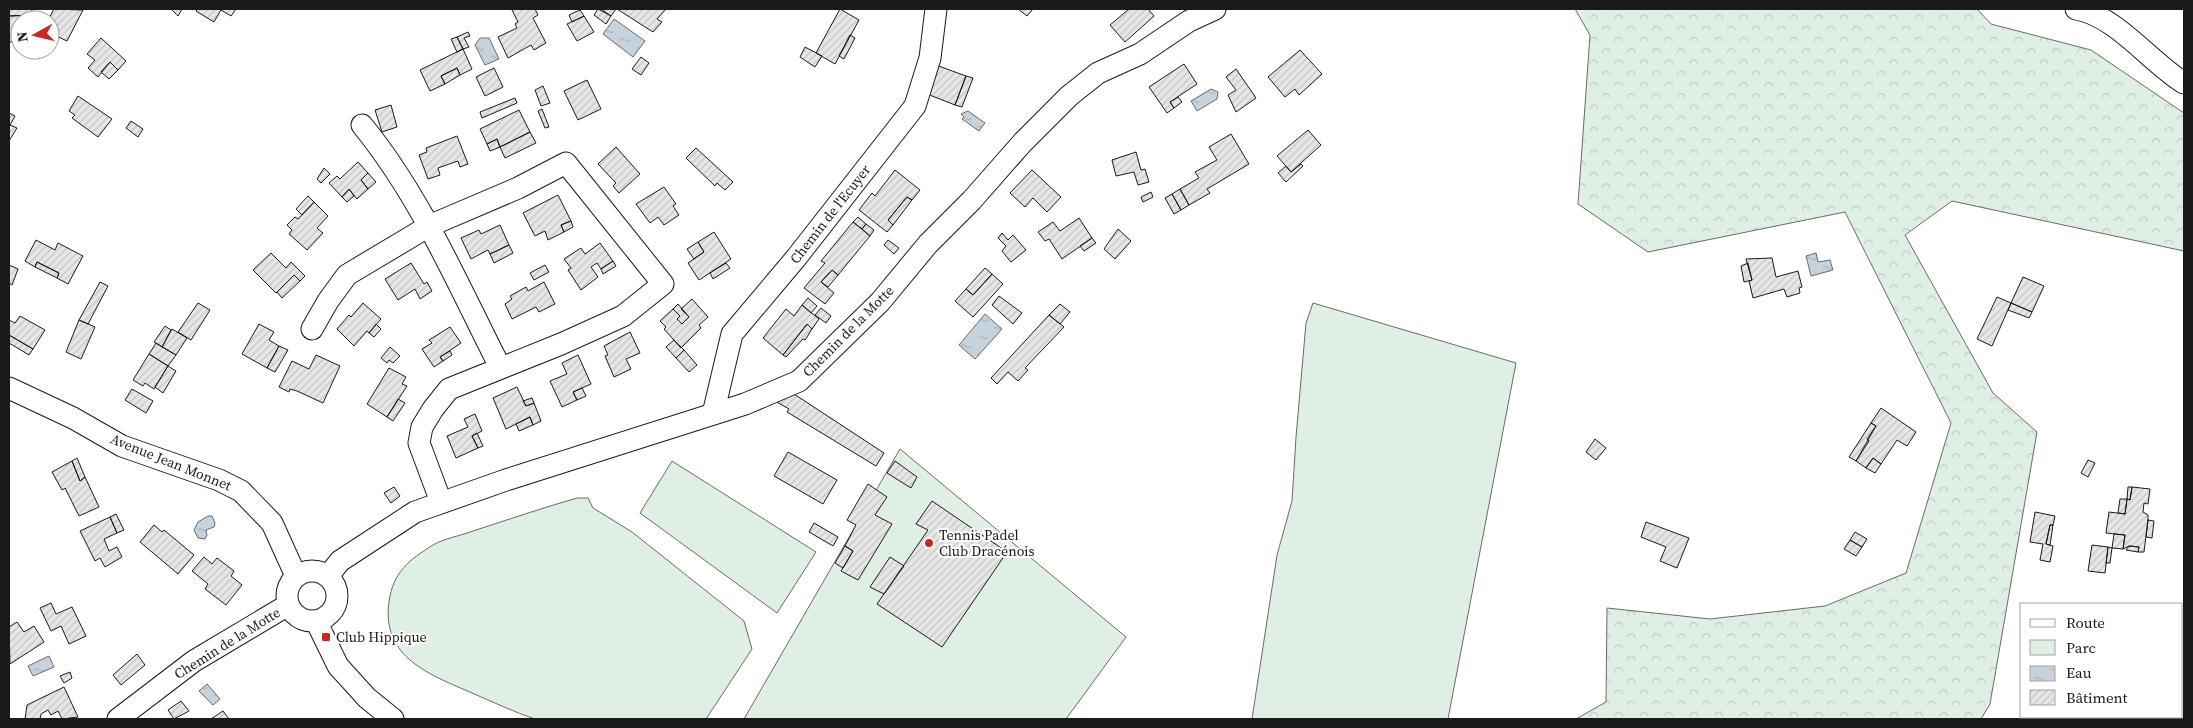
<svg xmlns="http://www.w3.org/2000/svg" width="2193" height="728" font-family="'Source Serif 4',serif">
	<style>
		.forest { fill: url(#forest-crowns); stroke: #6a6a6a }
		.green { fill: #e0efe3; stroke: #6a6a6a }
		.water { fill: url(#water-ripples); stroke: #6a6a6a }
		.building { fill: url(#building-hatch); stroke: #1a1a1a }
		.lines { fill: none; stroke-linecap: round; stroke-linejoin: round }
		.minor-casing { stroke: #1a1a1a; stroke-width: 23 }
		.minor { stroke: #fff; stroke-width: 21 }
		.poi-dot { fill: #c62828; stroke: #fff; stroke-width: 2 }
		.labels { text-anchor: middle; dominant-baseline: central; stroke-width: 4; stroke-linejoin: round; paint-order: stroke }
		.street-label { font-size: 14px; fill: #1a1a1a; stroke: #fff }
		.poi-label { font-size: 14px; fill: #1a1a1a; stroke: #fff; text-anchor: start }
	</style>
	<defs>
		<pattern id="forest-crowns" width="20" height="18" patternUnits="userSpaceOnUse" patternTransform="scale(1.25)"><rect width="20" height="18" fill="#e0efe3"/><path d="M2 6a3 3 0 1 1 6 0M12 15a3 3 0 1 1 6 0" fill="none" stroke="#c0ccc2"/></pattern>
		<pattern id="water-ripples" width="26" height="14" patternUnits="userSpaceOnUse" patternTransform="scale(1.25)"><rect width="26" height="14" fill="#c6d2dc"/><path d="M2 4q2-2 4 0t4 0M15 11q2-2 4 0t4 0" fill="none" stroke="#aab4bc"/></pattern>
		<pattern id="building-hatch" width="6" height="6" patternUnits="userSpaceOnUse" patternTransform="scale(1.25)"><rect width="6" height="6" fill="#e6e6e6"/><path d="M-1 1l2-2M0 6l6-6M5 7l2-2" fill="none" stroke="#c5c5c5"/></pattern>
	</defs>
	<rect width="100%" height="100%" fill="#fff"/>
	<!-- forest -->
	<path class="forest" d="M1575,9H1977L1991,24L2091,50L2184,113V251L1952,201L1905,235L1993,393L2037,432L1990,704L1981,719H1576L1606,702L1607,608L1710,619L1825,606L1906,573L1951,423L1845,212L1648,252L1578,204L1590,35Z"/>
	<!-- green -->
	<path class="green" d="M1313,303L1516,363L1448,719H1252L1277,555L1292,501L1296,437L1306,323Z
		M900,449L1126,637L1066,719H744Z
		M672,461L816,552L777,613L640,513Z
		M577,498H588L593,508L632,532L744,621L752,649L706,719H535C514,712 493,702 472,693C431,675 381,658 389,602C393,572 409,560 433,545C445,538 460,536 473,531C507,520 542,508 577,498Z"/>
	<!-- water -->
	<path class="water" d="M614,19L645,41L633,57L603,34Z
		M480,38H489L499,59L485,65L475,45Z
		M1211,89L1218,92L1217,99L1197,111L1191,101Z
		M968,111L985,123L979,131L962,119L964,117L961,114Z
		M1816,253L1818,262L1830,260L1833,270L1811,276L1806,256Z
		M985,314L1002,329L975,359L959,345Z
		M208,516H212L215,523L214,527L206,530L207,535L205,539L198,538L194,530L198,522Z
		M49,656L54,667L33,676L28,666Z
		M207,684L220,699L213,705L199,691Z"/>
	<!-- building -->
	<path class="building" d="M9,9H32V15L9,16Z
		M54,9L83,10L67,41L50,33V20H48Z
		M171,9H182L178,16Z
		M198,9H236L231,16L221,10L214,22L196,11Z
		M514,9H535L538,15L533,18L546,43L534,50L531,45L508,58L498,37L517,28L515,24L518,22L512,10Z
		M598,9L611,16L606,24L594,15Z
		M601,9H616L611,16Z
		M617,9H666L657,19L662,22L653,32Z
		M840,9L859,20L835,64L816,53Z
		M1018,9H1033L1027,16Z
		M1129,9H1148L1154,16L1125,42L1110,25Z
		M580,10L584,16L572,22L569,15Z
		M32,15V20H20V42H9V16Z
		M584,16L594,32L577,41L567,24Z
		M468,32L470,36L464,38L469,47L463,49L457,37Z
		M850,35L855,38L844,59L839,56Z
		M457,37L463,49L457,52L451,39Z
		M101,38L126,61L118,70L110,62L98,77L88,68L95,60L87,54Z
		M805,47L822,56L815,67L800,57Z
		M463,49L472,69L460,75L457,68L441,76L445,84L430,91L420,70Z
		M1300,50L1322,74L1299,95L1295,89L1285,97L1268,77Z
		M641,57L649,63L641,75L632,69Z
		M110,62L118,70L109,79L101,72Z
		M1184,64L1197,84L1170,102L1174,108L1167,113L1149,87Z
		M936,65L966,76L955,105L927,94Z
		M457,68L460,75L445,84L441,76Z
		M494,68L503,87L485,96L476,77Z
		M1236,69L1256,98L1236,112L1228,95L1236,90L1226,77Z
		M966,76L973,78L962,107L955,105Z
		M587,80L601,109L578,120L564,91Z
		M543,86L550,103L541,106L535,90Z
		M78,96L112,119L98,137L72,118L75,115L69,111Z
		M1178,97L1182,102L1174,108L1170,102Z
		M515,98L517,103L482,118L480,112Z
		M391,105L397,127L382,132L375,110Z
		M542,109L549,127L545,128L538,111Z
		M519,110L530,132L500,147L497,139L487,144L480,129Z
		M9,113L15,116L9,127Z
		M131,121L143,129L138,137L126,128Z
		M10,125L17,128L9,141V127Z
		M1308,130L1321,145L1291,172L1277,156Z
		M530,132L536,143L505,158L500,147Z
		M1231,134L1249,164L1207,189L1210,193L1189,205L1180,189L1199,178L1195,172L1217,160L1209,147Z
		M457,136L468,164L460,167L458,161L438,168L440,175L428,179L419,155L427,152L426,148Z
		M497,139L500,147L490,151L487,144Z
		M616,147L640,174L619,193L613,186L616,183L598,164Z
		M696,148L733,182L725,190L717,183L715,186L686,158Z
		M1136,152L1141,170L1145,169L1149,182L1138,185L1134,172L1116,176L1112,160Z
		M358,162L368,173L361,180L368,189L357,199L349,189L342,197L329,183L337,176L340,179Z
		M1301,164L1303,166L1286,182L1278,173L1286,166L1291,172Z
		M324,168L330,174L321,183L317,179Z
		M895,170L920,190L912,200L907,197L888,220L893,225L887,232L859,210L872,193L875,196Z
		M1032,170L1061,197L1047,212L1033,198L1025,207L1010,193Z
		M368,173L376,182L368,189L361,180Z
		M664,187L676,204L673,206L679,215L664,225L658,217L650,223L636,204Z
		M349,189L354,196L347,202L342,197Z
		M1180,189L1189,205L1181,210L1172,194Z
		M1151,192L1153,197L1143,202L1141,197Z
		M1172,194L1181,210L1174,214L1165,198Z
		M558,195L571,221L561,225L564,232L548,240L545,231L535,236L523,213Z
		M308,196L314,202L302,215L296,209Z
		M907,197L912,200L893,225L888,220Z
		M314,202L328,216L317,228L323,233L307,250L289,234L292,230L287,225L295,217L298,219Z
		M858,217L866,224L862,229L853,222Z
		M1079,218L1092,238L1062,259L1049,239L1045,241L1038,232L1053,222L1060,231Z
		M571,221L573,227L564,232L561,225Z
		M853,222L870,236L838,275L832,270L821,282L834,293L825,304L804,288L825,263L821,261Z
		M866,224L874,230L870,236L862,229Z
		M500,225L509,245L490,254L488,250L471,259L461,238L479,230L481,234Z
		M1118,229L1131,241L1115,259L1104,249Z
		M714,232L731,259L699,280L688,263L704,252L698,242Z
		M1002,233L1008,240L1013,235L1026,250L1011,262L1002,251L1006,246L998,238Z
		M1092,238L1096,243L1084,251L1080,246Z
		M36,240L55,250L58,243L83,256L68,284L57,278L59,273L37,262L35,267L25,261Z
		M888,240L899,248L894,254L884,245Z
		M698,242L704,252L694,259L687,249Z
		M600,243L613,261L601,269L597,263L591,267L598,277L581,290L568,270L571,268L564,259L581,248L585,254Z
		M509,245L513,253L494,263L490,254Z
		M271,253L286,268L291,262L305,276L300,281L294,275L276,293L253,270Z
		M1772,258L1776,277L1798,271L1802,287L1799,288L1800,293L1787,297L1784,289L1753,298L1749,281L1752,280L1746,259Z
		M613,261L616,266L603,274L601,269Z
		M37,262L59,273L57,278L35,267Z
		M411,263L424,284L427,282L432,291L420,299L415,289L398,300L385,279Z
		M726,263L730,268L713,279L710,273Z
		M1748,263L1752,280L1744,282L1741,266Z
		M9,265L18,269L12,285L9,283Z
		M545,265L549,272L534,280L530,273Z
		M985,268L992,274L973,295L966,289Z
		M832,270L838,275L828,287L821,282Z
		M992,274L1003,284L973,317L955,301L966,289L973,295Z
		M294,275L300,281L282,298L277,292Z
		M2023,277L2044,286L2032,312L2011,303Z
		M100,282L108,286L88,324L79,320Z
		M544,282L555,304L539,312L536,307L512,319L505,304L512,299L510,296L526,287L528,291Z
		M999,296L1022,313L1013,324L992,305Z
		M1997,297L2011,303L1992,346L1977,339Z
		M808,298L817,306L811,313L802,305Z
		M692,299L708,317L699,325L701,328L681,348L664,329L666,327L660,321L673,309L680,316L677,319L682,324L689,317L681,309Z
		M198,303L210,310L191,340L178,332Z
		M363,303L381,319L369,333L367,331L354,346L337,329L349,315L351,317Z
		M2011,303L2032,312L2029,318L2008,310Z
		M678,304L689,317L682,324L677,319L680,316L673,309Z
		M1060,304L1070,312L1060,324L1049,315Z
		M802,305L819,319L812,329L807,324L783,355L763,338L786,309L794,316Z
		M821,308L831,316L826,323L815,315Z
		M1049,315L1064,327L1025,368L1028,370L1018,381L1008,372L997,384L991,378Z
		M20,316L45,330L33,349L9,335V320L15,323Z
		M79,320L95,327L81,359L66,352Z
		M259,324L274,332L269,340L279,346L267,368L242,354Z
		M376,324L381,329L374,337L369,333Z
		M807,324L812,329L805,340L803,339L786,357L783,355Z
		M165,326L171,330L162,347L154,342Z
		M450,327L461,343L440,357L443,361L434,367L422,349L432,343L429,340Z
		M172,329L187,338L176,355L162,347Z
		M630,332L640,353L626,359L631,369L614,377L605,356L608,355L604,346Z
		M9,335L33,349L29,355L9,343Z
		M674,340L684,350L676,358L666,347Z
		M156,343L176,355L168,366L149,354Z
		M279,346L288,350L275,372L267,368Z
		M390,347L400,356L393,363L389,360L387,363L381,358Z
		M684,350L697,365L689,372L676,358Z
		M450,351L452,355L443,361L440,357Z
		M149,354L168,366L154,389L145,383L143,386L133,380Z
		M316,355L340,366L323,403L297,391L290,389L289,392L279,387L292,361L309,369Z
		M578,355L591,384L573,392L577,400L562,407L550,381L567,374L562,363Z
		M168,366L176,371L163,393L155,387Z
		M389,368L406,377L402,384L407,386L387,417L367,404Z
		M517,387L526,406L534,403L541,421L533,425L530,417L506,429L493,398Z
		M582,388L586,396L577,400L573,392Z
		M132,389L153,401L146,413L125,400Z
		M794,394L884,453L876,466L787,412L789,409L775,401Z
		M532,398L534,403L526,406L523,401Z
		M398,399L405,403L393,421L387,417Z
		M1881,408L1916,432L1907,446L1897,440L1881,464L1873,458L1866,468L1856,461L1869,441L1867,439L1876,426L1871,423Z
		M475,414L482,431L472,436L478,448L456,458L447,436L468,427L464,419Z
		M530,417L533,425L519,431L516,424Z
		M1871,423L1876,426L1856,461L1849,457Z
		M477,433L483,446L478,448L472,436Z
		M1595,439L1606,448L1596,460L1586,452Z
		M788,452L837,480L823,504L774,476Z
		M77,458L85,477L80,481L72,461Z
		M1873,458L1881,464L1875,473L1866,468Z
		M2088,460L2095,463L2088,477L2081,473Z
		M72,461L80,481L85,477L99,507L79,516L65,488L62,490L52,472Z
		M895,461L917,477L911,488L887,473Z
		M868,484L887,497L875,515L892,524L858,580L841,571L853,551L845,546L856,525L847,520Z
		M394,487L400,496L391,503L384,493Z
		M2128,487H2132L2130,500L2127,499Z
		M2132,487L2150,489L2148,504L2144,503L2143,512L2148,515V520L2144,552H2138L2139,547L2129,546L2123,549L2125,535L2106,533L2109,512L2125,514L2127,499L2130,500Z
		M2120,499H2127L2125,514L2118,513Z
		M932,501L1007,552L942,647L877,604L928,530L916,524Z
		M2035,512L2055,516L2053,525H2050L2046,544L2053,546L2050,562L2040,560L2043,544L2030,542Z
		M116,514L124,530L117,533L110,517Z
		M110,517L117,533L104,539L109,551L117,547L122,557L105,567L100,558L95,561L80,531Z
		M2148,520L2154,521L2152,538L2146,537Z
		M1646,522L1689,538L1677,568L1660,561L1666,547L1641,537Z
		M814,523L838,537L833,546L809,532Z
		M154,525L162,532L164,530L194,555L178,574L140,542Z
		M2050,525H2053L2050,545L2046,544Z
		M1855,532L1867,539L1862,547L1850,540Z
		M2114,534L2125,535L2123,549L2112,548Z
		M1850,540L1862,547L1856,556L1844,549Z
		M2092,545L2108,547L2105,573L2088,571Z
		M845,546L853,551L843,568L835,563Z
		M2129,546L2139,547L2138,552L2126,550Z
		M2108,547L2112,548L2110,563H2106Z
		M204,557L212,564L217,558L234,571L231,576L242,585L226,605L205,589L208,584L192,571Z
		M890,557L904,566L884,594L870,587Z
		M51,603L56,614L72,607L86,636L69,644L61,626L51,631L40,608Z
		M17,622L24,632L34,626L44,642L10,664L9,627Z
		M137,654L145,665L121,685L113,675Z
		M70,672L72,678L64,683L60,676Z
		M64,687L78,717L62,719L58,711L51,715L48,710L41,714L40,719H25L27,705Z
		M181,701L189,711L174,719L168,710Z
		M223,711L229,719H211Z"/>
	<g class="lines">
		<defs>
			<path id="minor" d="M2076,9C2115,15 2150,62 2184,83
				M362,125C421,197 458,285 500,367
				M312,329L328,301L347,275L429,226L518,188L566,163L663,284L623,316L561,344L449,389L433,409L422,427L419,443L441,502
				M9,388L73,418L122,446L219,480L241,491L272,523L296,576
				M713,414L732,334L796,258L915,106L930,58L936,9
				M287 596a25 25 0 1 1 50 0a25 25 0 1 1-50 0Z
				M328,576L340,561L415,512L506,480L745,404L799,381L880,302L928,244L972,200L1023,142L1069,96L1098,73L1140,54L1189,21L1215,9
				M316,621L338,666L367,698L393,719
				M118,719L194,661L288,605"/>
		</defs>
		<!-- minor casing -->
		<use href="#minor" class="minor-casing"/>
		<!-- minor -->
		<use href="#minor" class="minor"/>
	</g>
	<!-- markers -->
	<g class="poi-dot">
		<circle cx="929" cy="543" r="5"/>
		<rect x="321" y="632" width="10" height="10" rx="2.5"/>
	</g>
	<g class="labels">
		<!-- street labels -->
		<g class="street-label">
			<text transform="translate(830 214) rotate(-52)">Chemin de l'Ecuyer</text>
			<text transform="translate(848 331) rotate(-45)">Chemin de la Motte</text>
			<text transform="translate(171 462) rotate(22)">Avenue Jean Monnet</text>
			<text transform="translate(227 643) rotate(-32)">Chemin de la Motte</text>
		</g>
		<!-- poi labels -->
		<g class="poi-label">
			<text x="939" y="535">Tennis Padel<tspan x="939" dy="16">Club Dracénois</tspan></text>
			<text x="336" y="637">Club Hippique</text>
		</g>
	</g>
	<!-- border -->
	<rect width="2193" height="728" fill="none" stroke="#1a1a1a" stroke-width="20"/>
	<!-- legend -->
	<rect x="2020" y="603" width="162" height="115" fill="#ffffff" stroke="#a3a3a3"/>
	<rect x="2030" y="619" width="25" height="8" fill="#ffffff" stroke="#a3a3a3"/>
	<text x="2066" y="628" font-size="15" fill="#1a1a1a">Route</text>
	<rect x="2030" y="640" width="25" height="15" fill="#e0efe3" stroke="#a3a3a3"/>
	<text x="2066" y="653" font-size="15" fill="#1a1a1a">Parc</text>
	<rect x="2030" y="666" width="25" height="15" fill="url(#water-ripples)" stroke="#a3a3a3"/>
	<text x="2066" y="678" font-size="15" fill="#1a1a1a">Eau</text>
	<rect x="2030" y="690" width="25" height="15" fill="url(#building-hatch)" stroke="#a3a3a3"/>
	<text x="2066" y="703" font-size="15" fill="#1a1a1a">Bâtiment</text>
	<!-- north arrow -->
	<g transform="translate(35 35) rotate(262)"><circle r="24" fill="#ffffff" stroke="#a3a3a3"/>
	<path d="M0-4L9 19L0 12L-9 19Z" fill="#c62828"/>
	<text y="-8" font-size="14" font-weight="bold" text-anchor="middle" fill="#1a1a1a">N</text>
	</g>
</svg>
